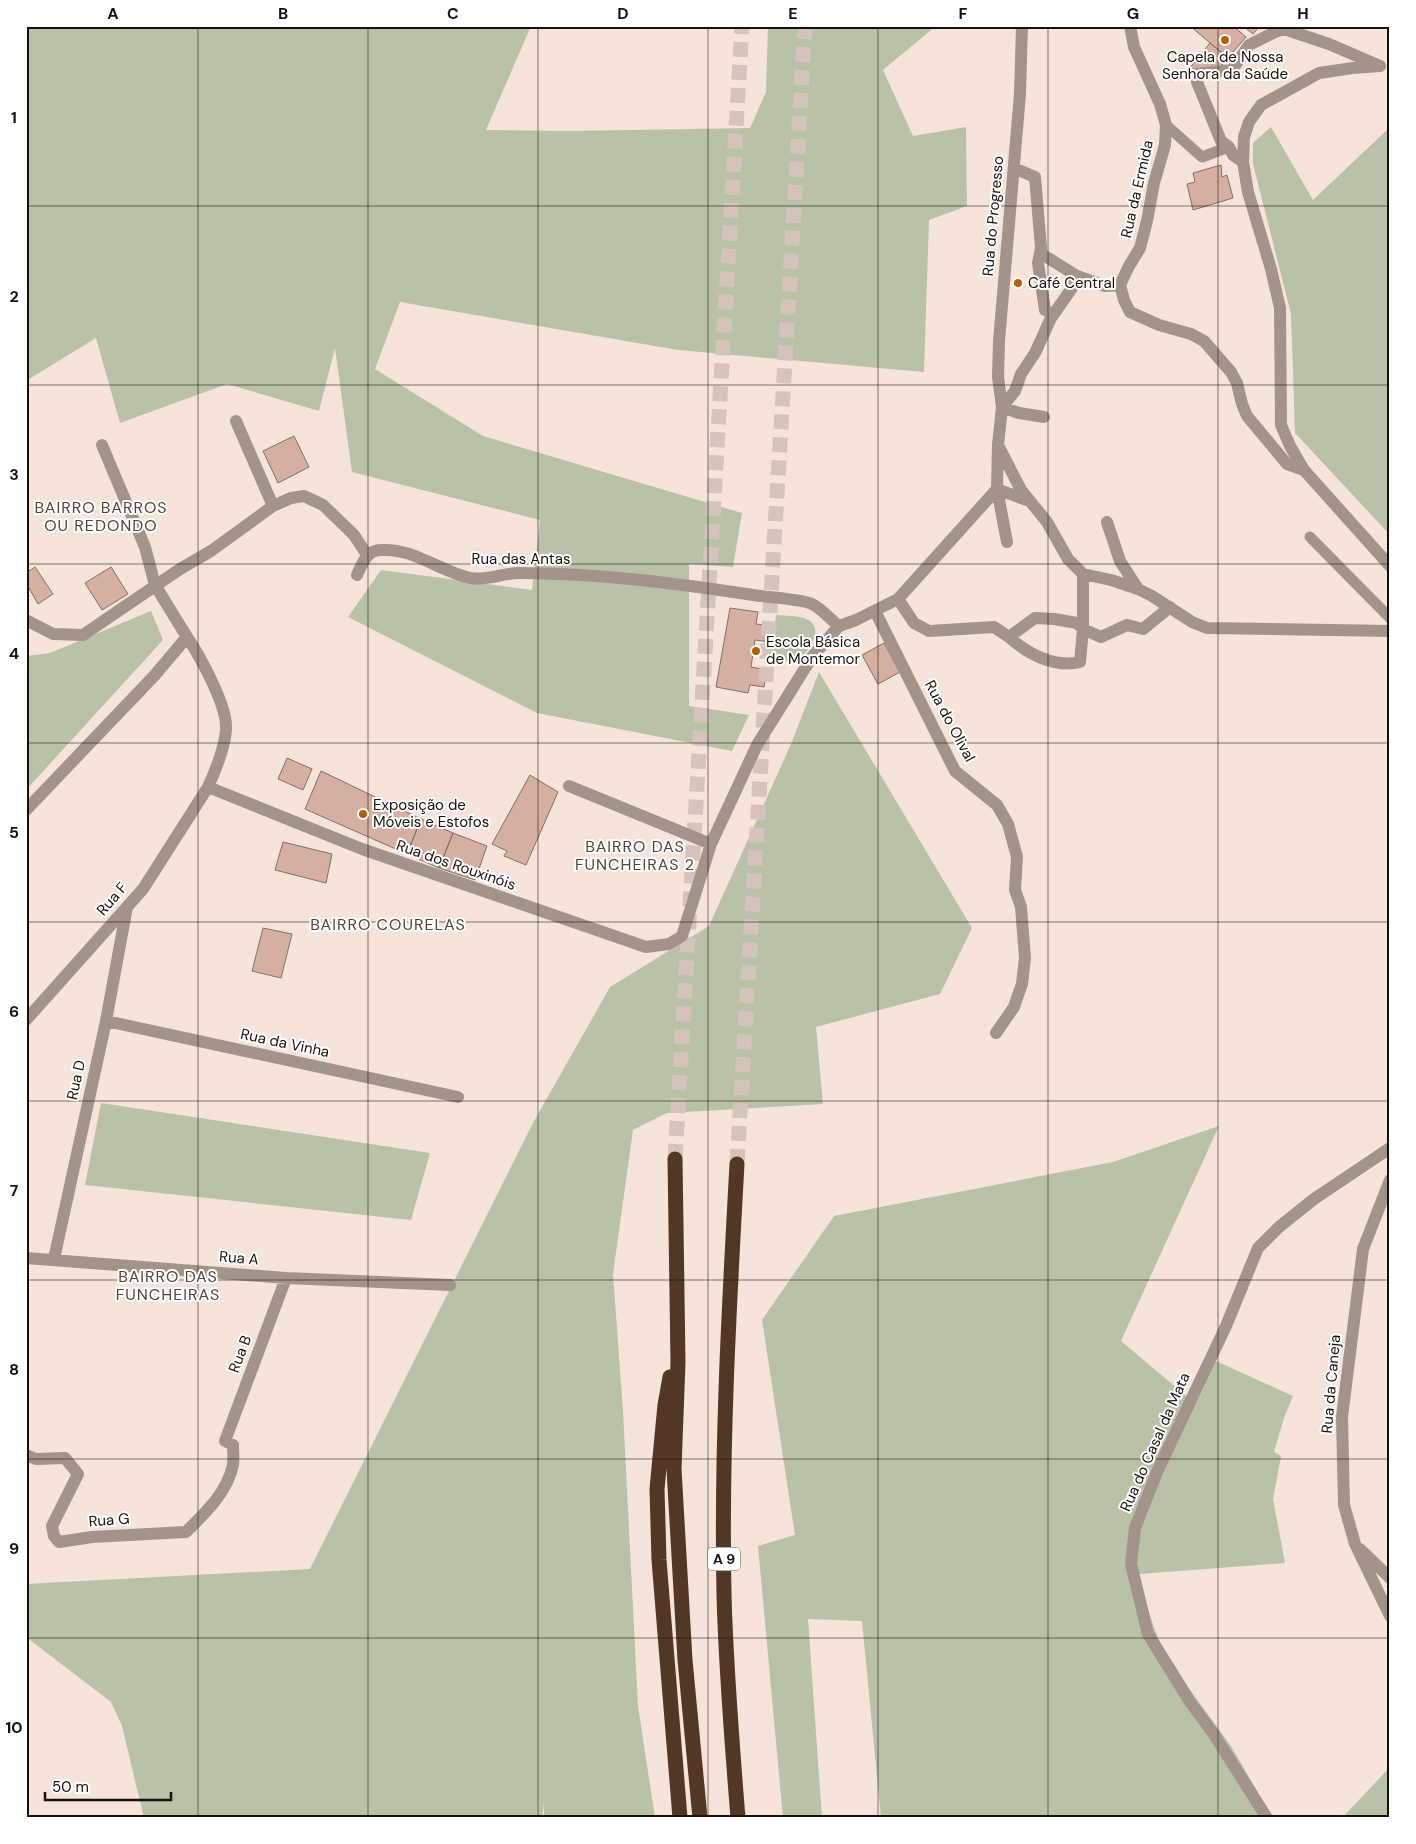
<svg xmlns="http://www.w3.org/2000/svg" width="1416" height="1844" font-family="'DM Sans',sans-serif">
	<style>
		.green { fill: #b9c2a8 }
		.building { fill: #d5afa1; stroke: #817069 }
		.lines { fill: none; stroke-linecap: round; stroke-linejoin: round }
		.motorway-tunnel { stroke: #d5c4bb; stroke-width: 15; stroke-dasharray: 15 8; stroke-linecap: butt }
		.pedestrian { stroke: #a2948a; stroke-width: 11 }
		.minor { stroke: #a2948a; stroke-width: 12 }
		.motorway { stroke: #513724; stroke-width: 15 }
		.grid { fill: none; stroke: #17110d; stroke-width: 1; stroke-opacity: 0.55 }
		.poi-dot { fill: #b95c06; stroke: #fff; stroke-width: 2 }
		.labels { text-anchor: middle; dominant-baseline: central; stroke-width: 4; stroke-linejoin: round; paint-order: stroke }
		.shield { fill: #fff; stroke: #5d5856; stroke-width: 1 }
		.shield-label { font-size: 14px; font-weight: bold; fill: #17110d }
		.poi-label { font-size: 15px; fill: #17110d; stroke: #fff; text-anchor: start }
		.street-label { font-size: 15px; fill: #17110d; stroke: #fff }
		.neighbourhood-label { font-size: 16px; letter-spacing: 1px; fill: #53453c; stroke: #fff }
		.neatline { fill: none; stroke: #17110d; stroke-width: 2 }
		.grid-label { font-size: 16px; text-anchor: middle; font-weight: bold; fill: #17110d }
	</style>
	<rect width="100%" height="100%" fill="#f6e4da"/>
	<!-- green -->
	<path class="green" d="M26,26H531L486,130L570,131L750,128L766,92L768,26H932L931,30L883,70L913,136L966,127L967,206L929,220L924,372L678,350L400,302L375,369L483,436L742,513L733,567L689,564V706L749,715L732,751L537,713L348,617L381,570L532,590L540,520L352,472L335,348L319,411L227,384L120,423L96,338L26,381Z
		M1271,127L1313,200L1390,127V535L1295,433L1291,314L1253,164V143Z
		M151,611L163,640L26,790V656L50,653Z
		M776,615C786,616 804,615 811,622C824,634 805,655 796,663L771,658Z
		M819,672L972,928L940,994L816,1027L823,1104L667,1113L633,1130L613,1274L623,1411L638,1706L655,1818H544V1804L542,1818H144L122,1726L111,1702L26,1637V1584L310,1569L533,1123L610,987L709,926L791,744Z
		M101,1103L430,1153L411,1220L85,1185Z
		M1219,1126L1121,1341L1196,1404L1216,1361L1293,1396L1284,1418L1274,1452L1281,1456L1273,1499L1285,1563L1139,1574L1144,1599L1159,1641L1188,1687L1231,1746L1273,1818H881L862,1621L808,1619L822,1818H783L758,1546L795,1535L762,1320L834,1216L1113,1162Z
		M1390,1767V1818H1342Z"/>
	<!-- building -->
	<path class="building" d="M1190,26H1233L1246,37L1228,58Z
		M1243,26H1260L1253,34Z
		M1210,43L1228,58L1218,70H1188Z
		M1221,165L1222,177L1227,175L1233,198L1193,210L1187,184L1195,182L1193,173Z
		M294,436L309,467L278,483L263,451Z
		M35,567L53,594L38,604L29,588L26,589V573Z
		M111,567L128,594L102,610L85,583Z
		M730,608L758,612L756,624L773,626L770,642L755,640L751,667L767,670L764,687L750,685L748,693L716,687Z
		M884,643L900,672L878,684L862,655Z
		M287,758L312,769L303,790L278,779Z
		M321,771L421,819L407,854L305,809Z
		M530,775L558,792L526,865L504,856L507,851L492,844Z
		M421,819L453,833L439,868L407,854Z
		M453,833L487,846L475,880L439,868Z
		M283,842L332,854L326,883L275,870Z
		M263,928L292,934L281,978L252,971Z"/>
	<g class="lines">
		<!-- motorway-tunnel -->
		<path class="motorway-tunnel" d="M675,1159L742,26
			M737,1164L805,26"/>
		<!-- pedestrian -->
		<path class="pedestrian" d="M1166,125L1202,157L1229,147
			M1310,537L1390,618"/>
		<!-- minor -->
		<path class="minor" d="M1243,162L1244,137L1249,122L1261,105L1319,73L1353,68L1380,66L1329,44L1284,29L1275,32L1249,45L1232,70L1196,74L1197,82L1221,141L1229,147L1233,155L1243,162L1248,192L1271,269L1280,308L1281,425L1290,446L1304,470L1390,566
			M1014,168L1035,177L1041,248L1038,263L1045,310L1053,314
			M1040,253L1077,276L1105,286L1120,285L1129,266L1140,248L1147,221L1154,183L1165,145L1166,125L1160,104L1134,47L1130,26
			M1120,285L1124,300L1130,312L1159,325L1191,334L1204,341L1231,372L1237,383L1242,404L1247,416L1287,464L1304,470
			M1002,407L1015,391L1021,374L1035,353L1051,318L1072,288L1077,276
			M1002,407L1019,413L1044,417
			M236,421L273,506
			M999,447L1021,490L1047,522L1068,559L1083,574L1111,580L1138,589L1152,596L1192,622L1207,628L1390,631
			M1107,522L1120,561L1138,589
			M1007,542L997,489L998,445L1002,407L998,377L999,341L1020,94L1022,26
			M357,575C362,565 366,550 381,550C414,548 439,571 470,578C486,581 503,573 519,573C599,573 681,584 760,596C771,597 805,600 812,604C822,609 830,619 839,626
			M898,599L914,623L929,631L994,627L1009,637L1035,618L1054,619L1077,623L1083,629L1101,637L1127,625L1143,629L1170,607
			M875,611L955,771L997,805L1008,824L1017,857L1015,890L1021,907L1025,958L1022,984L1014,1007L996,1033
			M26,620L53,634L83,635L180,569L211,551L273,506L291,498L304,496L323,505L354,535L367,555
			M839,626L856,620L898,599L997,489L1029,501
			M1009,637C1028,654 1054,668 1080,662L1083,629V574
			M569,786L711,844
			M208,787L362,849L646,947L669,944L682,936L711,844L757,745L812,657L839,626
			M26,810L154,676L187,637L155,585L145,547L102,445
			M26,1020L143,889L208,787C215,772 227,742 226,725C225,702 200,656 187,637
			M106,1021L458,1097
			M1390,1180L1363,1249L1342,1417L1344,1505L1355,1544L1390,1616
			M26,1258L286,1278L450,1285
			M54,1259L106,1021L127,907
			M26,1455L36,1459L65,1458L78,1474L52,1526L54,1536L59,1542L92,1537L186,1532C205,1513 227,1493 233,1465C234,1458 233,1451 233,1445L225,1441L286,1278
			M1360,1549L1390,1578
			M1267,1818L1213,1733L1190,1702L1148,1634L1131,1564L1135,1528L1157,1472L1226,1326L1258,1248L1279,1227L1314,1199L1390,1148"/>
		<!-- motorway -->
		<path class="motorway" d="M675,1159L678,1362L674,1469L685,1660L700,1818
			M737,1164C729,1308 721,1451 724,1595C726,1669 732,1744 738,1818
			M670,1377L665,1405L657,1489L659,1560L680,1818"/>
	</g>
	<!-- grid -->
	<path class="grid" d="M198,26V1818M368,26V1818M538,26V1818M708,26V1818M878,26V1818M1048,26V1818M1218,26V1818M26,206H1390M26,385H1390M26,564H1390M26,743H1390M26,922H1390M26,1101H1390M26,1280H1390M26,1459H1390M26,1638H1390"/>
	<!-- markers -->
	<g class="poi-dot">
		<circle cx="1225" cy="40" r="5"/>
		<circle cx="1018" cy="283" r="5"/>
		<circle cx="756" cy="651" r="5"/>
		<circle cx="363" cy="814" r="5"/>
	</g>
	<g class="labels">
		<!-- shield labels -->
		<rect class="shield" x="708" y="1547.5" width="32" height="23" rx="4"/>
		<g class="shield-label">
			<text x="724" y="1559">A 9</text>
		</g>
		<!-- poi labels -->
		<g class="poi-label">
			<text x="1225" y="57" text-anchor="middle">Capela de Nossa<tspan x="1225" dy="17">Senhora da Saúde</tspan></text>
			<text x="1028" y="283">Café Central</text>
			<text x="766" y="642">Escola Básica<tspan x="766" dy="17">de Montemor</tspan></text>
			<text x="373" y="805">Exposição de<tspan x="373" dy="17">Móveis e Estofos</tspan></text>
		</g>
		<!-- street labels -->
		<g class="street-label">
			<text transform="translate(1137 189) rotate(-77)">Rua da Ermida</text>
			<text transform="translate(993 216) rotate(-85)">Rua do Progresso</text>
			<text x="521" y="559">Rua das Antas</text>
			<text transform="translate(950 721) rotate(62)">Rua do Olival</text>
			<text transform="translate(456 865) rotate(19)">Rua dos Rouxinóis</text>
			<text transform="translate(112 899) rotate(-49)">Rua F</text>
			<text transform="translate(285 1043) rotate(12)">Rua da Vinha</text>
			<text transform="translate(76 1080) rotate(-78)">Rua D</text>
			<text transform="translate(239 1258) rotate(5)">Rua A</text>
			<text transform="translate(240 1354) rotate(-69)">Rua B</text>
			<text transform="translate(1331 1384) rotate(-85)">Rua da Caneja</text>
			<text transform="translate(1155 1442) rotate(-66)">Rua do Casal da Mata</text>
			<text transform="translate(109 1520) rotate(-4)">Rua G</text>
		</g>
		<!-- neighbourhood labels -->
		<g class="neighbourhood-label">
			<text x="101" y="507">BAIRRO BARROS<tspan x="101" dy="18">OU REDONDO</tspan></text>
			<text x="635" y="846">BAIRRO DAS<tspan x="635" dy="18">FUNCHEIRAS 2</tspan></text>
			<text x="388" y="924">BAIRRO COURELAS</text>
			<text x="168" y="1276">BAIRRO DAS<tspan x="168" dy="18">FUNCHEIRAS</tspan></text>
		</g>
	</g>
	<!-- border -->
	<rect width="1416" height="1844" fill="none" stroke="#ffffff" stroke-width="55"/>
	<!-- scale -->
	<path d="M45 1792v8h126v-8" fill="none" stroke="#17110d" stroke-width="2.5"/>
	<text x="52" y="1792" font-size="15" fill="#17110d" stroke="#ffffff" stroke-width="4" paint-order="stroke">50 m</text>
	<rect x="28" y="28" width="1360" height="1788" class="neatline"/>
	<g class="grid-label">
		<text x="113" y="19">A</text>
		<text x="283" y="19">B</text>
		<text x="453" y="19">C</text>
		<text x="623" y="19">D</text>
		<text x="793" y="19">E</text>
		<text x="963" y="19">F</text>
		<text x="1133" y="19">G</text>
		<text x="1303" y="19">H</text>
		<text x="14" y="123">1</text>
		<text x="14" y="302">2</text>
		<text x="14" y="480">3</text>
		<text x="14" y="659">4</text>
		<text x="14" y="838">5</text>
		<text x="14" y="1017">6</text>
		<text x="14" y="1196">7</text>
		<text x="14" y="1375">8</text>
		<text x="14" y="1554">9</text>
		<text x="14" y="1733">10</text>
	</g>
</svg>
